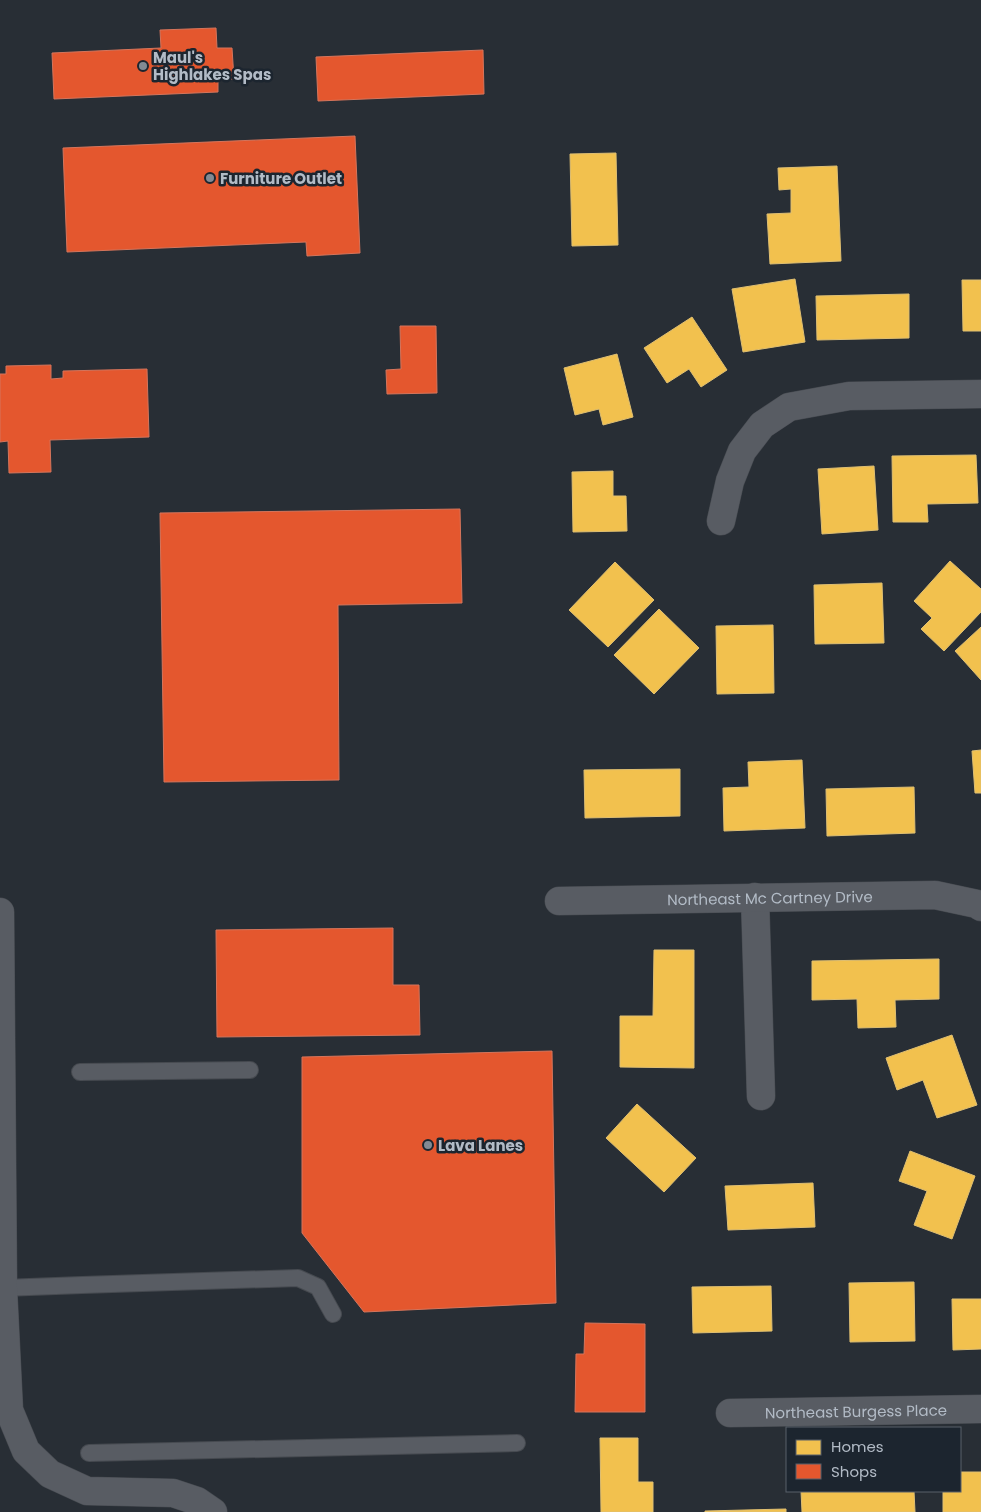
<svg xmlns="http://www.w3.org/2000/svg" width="981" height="1512" font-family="Poppins,sans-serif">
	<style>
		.homes { fill: #f2c14e; stroke: #dfbf72 }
		.shops { fill: #e4572e; stroke: #d5755c }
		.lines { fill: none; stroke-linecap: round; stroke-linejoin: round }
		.service-casing { stroke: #464a50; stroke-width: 18 }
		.minor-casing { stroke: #464a50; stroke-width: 29 }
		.service { stroke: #585c63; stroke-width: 16 }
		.minor { stroke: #585c63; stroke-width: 28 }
		.poi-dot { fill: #828a93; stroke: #1c252f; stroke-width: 2 }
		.labels { text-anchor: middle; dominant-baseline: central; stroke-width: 5; stroke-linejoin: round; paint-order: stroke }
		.poi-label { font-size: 15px; font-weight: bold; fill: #b2bbc6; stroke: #1c252f; text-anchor: start }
		.street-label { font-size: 15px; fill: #b2bbc6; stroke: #1c252f }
	</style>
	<rect width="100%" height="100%" fill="#282e35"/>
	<!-- homes -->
	<path class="homes" d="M616,153L618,245L572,246L570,154Z
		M837,166L841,261L770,264L767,214L791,213V189L779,190L778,168Z
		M795,279L805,342L743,352L732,289Z
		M962,280H981V331H963Z
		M909,294V338L817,340L816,296Z
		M692,317L727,370L701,387L689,369L667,383L644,348Z
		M617,354L633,417L603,425L599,409L575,415L564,368Z
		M976,455L978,503L927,504L928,522H893L892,456Z
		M874,466L878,530L822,534L818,469Z
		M613,471V496H626L627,531L573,532L572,472Z
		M950,561L981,589V612L944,651L921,629L932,618L914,601Z
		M615,562L654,600L608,647L569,610Z
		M882,583L884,643L815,644L814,585Z
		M659,609L699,648L654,694L614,655Z
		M773,625L774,693L717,694L716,626Z
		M981,627V680L955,651Z
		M981,750V793H975L972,751Z
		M802,760L805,828L724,831L723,788L749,787L748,762Z
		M680,769V816L585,818L584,770Z
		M914,787L915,833L827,836L826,789Z
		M654,950H694V1068L620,1067V1016H653Z
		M939,959V999L895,1000L896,1027L858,1028L857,999L812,1000V961Z
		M952,1035L977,1105L937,1118L923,1080L897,1090L886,1058Z
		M637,1104L696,1158L664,1192L606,1138Z
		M910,1151L975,1176L952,1239L914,1225L927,1191L899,1181Z
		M813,1183L815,1227L728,1230L725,1186Z
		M914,1282L915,1341L850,1342L849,1283Z
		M771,1286L772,1331L693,1333L692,1287Z
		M952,1299H981V1349L953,1350Z
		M600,1438H638V1482H653V1512H601Z
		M960,1472H981V1512H943V1491H960Z
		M801,1491H914L915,1512H802Z
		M786,1509V1512H705V1511Z"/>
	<!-- shops -->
	<path class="shops" d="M216,28L217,48H232L234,79L218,80V92L54,99L52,53L161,48L160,30Z
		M483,50L484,94L318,101L316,57Z
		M355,136L360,253L307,256L306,242L67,252L63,148Z
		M400,326H436L437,393L387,394L386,370L401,369Z
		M51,365V379L63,378V371L147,369L149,437L50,440L51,472L9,473L8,441L0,442V374H6V366Z
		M460,509L462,603L338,605L339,780L164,782L160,513Z
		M393,928V985H419L420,1035L217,1037L216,930Z
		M552,1051L556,1303L364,1312L302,1233V1057Z
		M585,1323L645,1324V1412H575L576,1354H584Z"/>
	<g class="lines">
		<defs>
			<path id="service" d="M80,1072L250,1070
				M3,1288L82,1285L298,1278L318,1287L333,1314
				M89,1453L517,1443"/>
			<g id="minor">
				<path d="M721,521L730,481L742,451L762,425L789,407L849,396L981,394"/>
				<path d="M755,897L761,1096"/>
				<path id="s1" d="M559,901L935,895L977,904L981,907"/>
				<path d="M0,912L3,1288L9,1410L26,1451L50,1474L87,1491L173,1493L197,1501L213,1512"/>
				<path id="s2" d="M730,1413L981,1409"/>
			</g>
		</defs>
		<!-- service casing -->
		<use href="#service" class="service-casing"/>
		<!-- minor casing -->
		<use href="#minor" class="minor-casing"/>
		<!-- service -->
		<use href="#service" class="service"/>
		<!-- minor -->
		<use href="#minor" class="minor"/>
	</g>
	<!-- markers -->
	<g class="poi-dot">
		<circle cx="143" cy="66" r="5"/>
		<circle cx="210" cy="178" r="5"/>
		<circle cx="428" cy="1145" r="5"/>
	</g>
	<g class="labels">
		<!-- poi labels -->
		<g class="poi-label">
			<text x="153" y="57">Maul's<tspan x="153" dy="17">Highlakes Spas</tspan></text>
			<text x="220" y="178">Furniture Outlet</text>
			<text x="438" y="1145">Lava Lanes</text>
		</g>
		<!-- street labels -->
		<g class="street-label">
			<text stroke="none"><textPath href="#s1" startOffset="211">Northeast Mc Cartney Drive</textPath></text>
			<text stroke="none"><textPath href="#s2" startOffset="126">Northeast Burgess Place</textPath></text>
		</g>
	</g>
	<!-- legend -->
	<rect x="786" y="1427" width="175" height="65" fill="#1c252f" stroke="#58616b"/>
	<rect x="796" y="1440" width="25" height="15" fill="#f2c14e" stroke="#58616b"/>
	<text x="831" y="1452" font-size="15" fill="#b2bbc6">Homes</text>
	<rect x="796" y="1464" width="25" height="15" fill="#e4572e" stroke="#58616b"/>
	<text x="831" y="1477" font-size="15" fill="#b2bbc6">Shops</text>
</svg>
